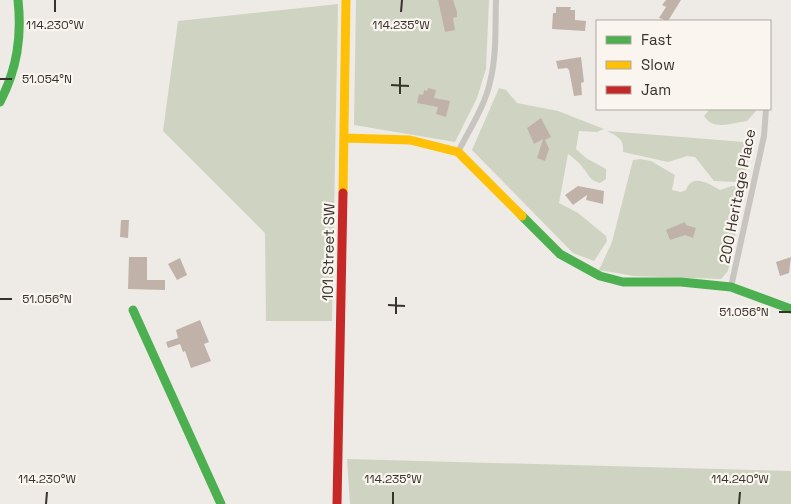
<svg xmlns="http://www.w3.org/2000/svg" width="791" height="504" font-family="'Space Grotesk',sans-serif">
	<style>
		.green { fill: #ced4c1 }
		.building { fill: #c1b2a9 }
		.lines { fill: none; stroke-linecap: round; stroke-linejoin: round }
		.street { stroke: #c8c4bf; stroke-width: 6 }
		.fast { stroke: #4caf50; stroke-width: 9 }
		.slow { stroke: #ffc107; stroke-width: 9 }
		.jam { stroke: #c62828; stroke-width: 9 }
		.ticks { fill: none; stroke: #39322c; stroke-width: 2 }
		.labels { text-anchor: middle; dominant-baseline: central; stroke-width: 4.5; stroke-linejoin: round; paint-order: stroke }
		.street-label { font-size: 15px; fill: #39322c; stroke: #faf6ef }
		.ticks-label { font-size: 12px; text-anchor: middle; fill: #39322c; stroke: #faf6ef; stroke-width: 4.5; stroke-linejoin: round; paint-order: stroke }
	</style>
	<rect width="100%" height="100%" fill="#eeebe6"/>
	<!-- green -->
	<path class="green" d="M356,0H489L486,69L477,98L455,142L354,125Z
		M338,4L332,321H266L265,233L163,131L178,21Z
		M499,88L506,90L517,103L558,111L604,129L597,132L579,131L576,149L586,158L606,169V179L600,183C589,180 590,176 583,168C579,162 573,158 568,154L559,203L578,213L606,236L607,241L594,261L573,253L472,150Z
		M710,109H755L756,111L747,121C732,123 713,131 704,116Z
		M607,131L744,142L751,147L744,177L737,182L714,181L695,157L687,156L668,162L623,152C624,139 619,137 607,131Z
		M640,159L651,161L675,175L672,190L681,192L686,190C692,173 708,183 720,190L732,186H741L744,192L728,271L721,279L634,276L599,270L612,242L633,160Z
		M347,459L791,471V504H350Z"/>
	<!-- building -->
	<path class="building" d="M438,0H453L457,12V17L453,18L455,30L445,32Z
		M666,0H681L668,21L659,18L666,7L662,5Z
		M556,7H571L570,10H575V20L586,21L585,31L552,29L553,13H556Z
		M581,57L584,82L581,83L582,95L574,96L569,70L567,68L558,69L556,61Z
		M428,88L436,90L434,98L450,101L446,117L436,114L438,107L417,103L419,94L423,95L424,90L427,91Z
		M541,118L551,137L545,140L549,149L545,161L537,158L543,139L534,144L527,128Z
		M578,186L604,191L603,204L586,200L587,195L573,205L565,195Z
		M121,220H129L128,238L120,237Z
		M685,222L686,225L696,228L693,238L685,235L670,240L666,230Z
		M129,257H147V280H165V290L128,289Z
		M791,257L789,273L780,276L776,262Z
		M180,258L187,275L177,280L168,264Z
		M200,320L209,342L204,344L211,361L191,368L185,351L183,352L180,344L168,348L166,342L178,338L176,330Z"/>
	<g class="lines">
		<!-- street -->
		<path class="street" d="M458,152C469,130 485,106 490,82C497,55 495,27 496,0
			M731,287L764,136L766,109"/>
		<!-- fast -->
		<path class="fast" d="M0,102C17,69 22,37 18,0
			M522,216L560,254L600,276L623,282H681L731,287L791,309
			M133,310L221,504"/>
		<!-- slow -->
		<path class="slow" d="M345,138L410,140L458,152L522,216
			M343,193L346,0"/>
		<!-- jam -->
		<path class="jam" d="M337,504L343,193"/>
	</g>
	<!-- ticks -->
	<path class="ticks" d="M55,12V0M401,12L402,0M0,79H12M391,85L409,86M400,94V77M0,299H12M388,305L405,306M779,312H791M396,314V297M46,504L47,492M393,504V492M739,504L740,492"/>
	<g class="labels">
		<!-- street labels -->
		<g class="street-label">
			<text transform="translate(737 196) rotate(-79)">200 Heritage Place</text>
			<text transform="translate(328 252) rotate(-89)">101 Street SW</text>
		</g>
	</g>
	<g class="ticks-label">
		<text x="55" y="29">114.230°W</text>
		<text x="401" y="29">114.235°W</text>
		<text x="47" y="83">51.054°N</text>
		<text x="47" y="303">51.056°N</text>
		<text x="744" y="316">51.056°N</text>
		<text x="47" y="483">114.230°W</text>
		<text x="393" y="483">114.235°W</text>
		<text x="740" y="483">114.240°W</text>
	</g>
	<!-- legend -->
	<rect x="596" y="20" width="175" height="90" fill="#faf6ef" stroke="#ada8a1"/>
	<rect x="606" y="36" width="25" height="8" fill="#4caf50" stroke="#ada8a1"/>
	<text x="641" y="45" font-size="15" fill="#39322c">Fast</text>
	<rect x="606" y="61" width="25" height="8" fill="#ffc107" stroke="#ada8a1"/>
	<text x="641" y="70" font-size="15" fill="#39322c">Slow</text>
	<rect x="606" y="86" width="25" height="8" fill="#c62828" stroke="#ada8a1"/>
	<text x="641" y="95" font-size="15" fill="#39322c">Jam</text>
</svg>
